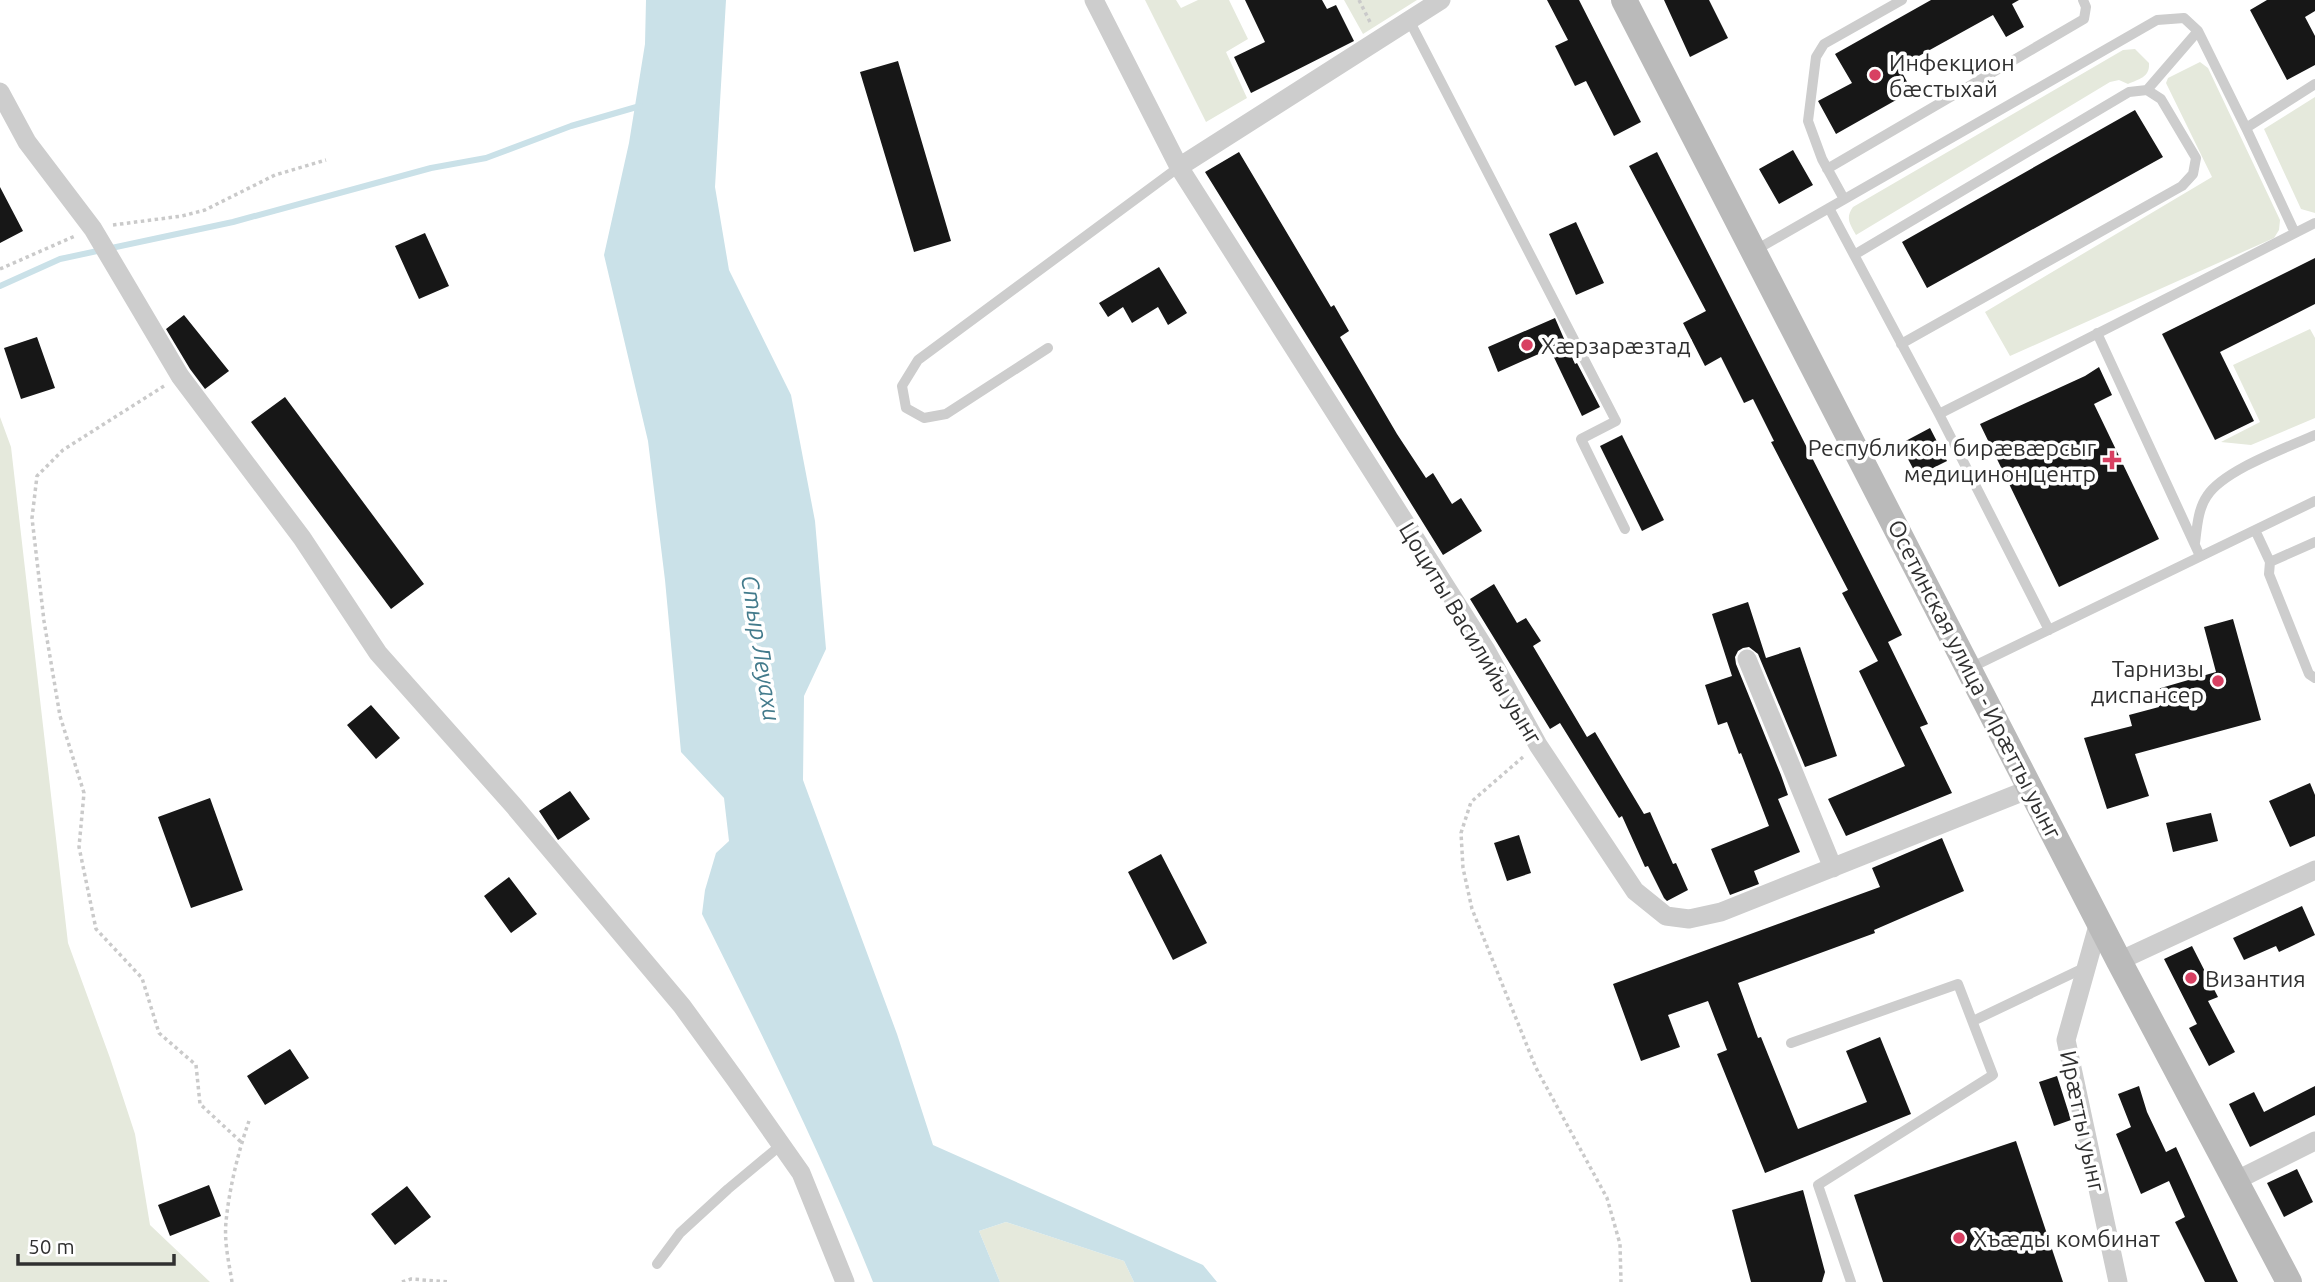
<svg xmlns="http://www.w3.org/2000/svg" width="2315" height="1282" font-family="Ubuntu,sans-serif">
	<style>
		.green { fill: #e5e9dc }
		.water { fill: #cae1e8 }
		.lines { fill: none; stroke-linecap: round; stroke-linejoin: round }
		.stream { stroke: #cae1e8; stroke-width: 6 }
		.building { fill: #171717 }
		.path { stroke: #cacaca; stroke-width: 3.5; stroke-dasharray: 3.5 3.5; stroke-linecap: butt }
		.lane { stroke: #cdcdcd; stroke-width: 10 }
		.street { stroke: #cdcdcd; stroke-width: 19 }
		.secondary { stroke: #bababa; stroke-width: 26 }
		.poi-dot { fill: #d84062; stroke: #fff; stroke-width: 2.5 }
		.labels { text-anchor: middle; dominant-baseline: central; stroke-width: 7; stroke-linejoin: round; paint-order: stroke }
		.poi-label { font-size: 23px; fill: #303030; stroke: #fff; text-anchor: start }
		.street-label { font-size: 23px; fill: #303030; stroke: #fff }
		.water-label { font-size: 24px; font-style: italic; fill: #437b8c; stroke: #fff }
	</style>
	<rect width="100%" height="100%" fill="#fff"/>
	<!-- green -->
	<path class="green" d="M1145,0H1176L1181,8L1198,0H1229L1248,39L1226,52L1247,98L1206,122Z
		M1344,0H1417L1363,34Z
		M2135,49L2149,63C2150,77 2140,79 2128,84L2119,80L2110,82L1856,235C1850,224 1845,218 1853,207L2123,50Z
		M2200,62L2208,68L2280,220L2279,230L2274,238L2010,356L1985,312L2212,177L2166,83L2168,78Z
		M2315,97V213L2301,209L2264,129Z
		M2310,329L2315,338V418L2251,445L2221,442L2260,422L2233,365Z
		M0,417L11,447L68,943L110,1058L135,1134L150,1225L210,1282H0Z
		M1006,1222L1124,1261L1134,1282H1000L979,1231Z"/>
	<!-- water -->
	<path class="water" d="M646,0H726L715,187L729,270L791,395L815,521L826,649L804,696L803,780L897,1034L933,1145L1203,1265L1217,1282H1134L1124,1261L1006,1222L979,1231L1000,1282H873C823,1156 762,1035 702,914L705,890L716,853L729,841L724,798L681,752L665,580L648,441L604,255L629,143L645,44Z"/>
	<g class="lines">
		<!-- stream -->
		<path class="stream" d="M0,286L60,259L233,222L431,168L486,158L571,126L640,106"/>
	</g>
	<!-- building -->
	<path class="building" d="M1245,0H1322L1327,9L1336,5L1354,41L1251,93L1234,57L1265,42Z
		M1547,0H1579L1641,122L1614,136L1586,81L1575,86L1555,46L1568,40Z
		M1664,0H1709L1728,38L1690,57Z
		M1931,0H2019L2012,4L2024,27L2006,37L1993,15L1899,67L1912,91L1836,134L1818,101L1852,83L1835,54Z
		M2267,0H2315V11L2305,17L2315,36V65L2287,80L2250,10Z
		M898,61L951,241L914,252L860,72Z
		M2135,110L2163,157L1927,288L1902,242Z
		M1793,150L1813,185L1779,204L1759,169Z
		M1239,152L1331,307L1334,305L1349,331L1340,337L1397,434L1426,478L1433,473L1452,504L1461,498L1482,531L1443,555L1205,172Z
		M1657,152L1902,635L1888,642L1928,724L1920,727L1952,793L1846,836L1828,799L1905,766L1859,671L1878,661L1842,593L1848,590L1771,442L1774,441L1753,399L1744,403L1721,357L1705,366L1683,323L1706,311L1629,166Z
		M0,187L23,231L0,243Z
		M1576,222L1604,283L1576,295L1549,234Z
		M425,233L449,286L419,299L395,246Z
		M2315,258V304L2220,352L2254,421L2215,440L2162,334Z
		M1159,267L1187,313L1168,325L1158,307L1132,323L1123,307L1108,317L1099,303Z
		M184,315L229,371L205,389L190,369L166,329Z
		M1555,318L1575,364L1577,363L1600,407L1582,416L1550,349L1498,372L1488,347Z
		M37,337L55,388L21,399L4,348Z
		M2099,367L2112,395L2094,404L2159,539L2059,587L1980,424L2085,376Z
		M285,397L424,584L391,609L251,422Z
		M1930,428L1947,461L1917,476L1900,444Z
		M1622,435L1664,520L1642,531L1600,446Z
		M1494,584L1517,623L1526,618L1541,641L1533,646L1587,737L1595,732L1644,814L1650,812L1673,864L1676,863L1688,890L1667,901L1664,898L1648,866L1645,867L1622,816L1619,818L1560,723L1550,729L1470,599Z
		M1748,602L1766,658L1800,647L1837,756L1805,767L1758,654L1749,647L1743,648L1738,651L1735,657L1736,664L1781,775L1788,795L1778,799L1800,852L1754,871L1759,884L1730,895L1711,849L1769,826L1741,753L1739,754L1727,722L1718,725L1705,685L1732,676L1712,614Z
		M2233,619L2261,720L2135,754L2149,796L2107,809L2084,738L2132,726L2129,715L2159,707L2154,690L2216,672L2204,627Z
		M371,705L400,738L376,759L347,725Z
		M2310,783L2315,795V836L2290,847L2269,801Z
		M570,791L590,819L558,840L539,811Z
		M210,798L243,890L191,908L158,817Z
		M2211,813L2218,841L2173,852L2166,823Z
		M1519,835L1531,873L1507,881L1494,843Z
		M1942,838L1964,891L1874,930L1875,933L1738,983L1758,1038L1761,1037L1798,1129L1867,1102L1846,1051L1880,1037L1911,1114L1765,1173L1717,1054L1727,1050L1708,1001L1668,1015L1680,1047L1641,1061L1613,984L1880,887L1872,868Z
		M1161,854L1207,943L1173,960L1128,872Z
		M509,877L537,914L511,933L484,896Z
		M2302,906L2315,935L2279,952L2276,946L2244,960L2233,938Z
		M2192,946L2218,997L2208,1001L2235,1052L2209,1066L2189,1028L2197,1024L2164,959Z
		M290,1049L309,1078L265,1105L247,1076Z
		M2057,1076L2071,1120L2054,1126L2039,1082Z
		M2139,1086L2147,1112L2166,1152L2176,1147L2238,1282H2205L2175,1222L2185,1217L2169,1181L2141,1194L2116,1134L2131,1127L2118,1094Z
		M2315,1086V1115L2250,1147L2229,1104L2254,1092L2264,1112Z
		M2016,1141L2063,1282H1883L1854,1195Z
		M2297,1169L2313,1202L2284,1217L2267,1183Z
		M209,1185L221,1216L170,1236L158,1205Z
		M407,1186L431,1217L395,1245L371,1214Z
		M1803,1190L1825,1272L1822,1282H1751L1732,1210Z"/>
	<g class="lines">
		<!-- path -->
		<path class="path" d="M1359,0L1370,22
			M113,225L182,216L205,210L275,175L326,160
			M0,269L75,236
			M164,386L63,450L37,476L32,518L44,621L60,716L84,793L79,847L96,929L142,978L159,1033L196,1065L200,1104L241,1142
			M1523,757L1471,802L1461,833L1463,868L1472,909L1536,1068L1607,1198L1620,1244L1621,1282
			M232,1282C229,1263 224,1242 226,1222C229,1190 238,1152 249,1121
			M402,1282L411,1279L450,1282"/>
		<!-- lane -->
		<path class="lane" d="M1409,20L1616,421L1581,439L1625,529
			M2147,90L2198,31
			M2246,128L2315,84
			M1827,169L2084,19L2086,7L2083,0
			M1844,199L1822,159L1808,121L1816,57L1824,44L1902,0
			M1829,208L1939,414L2049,630
			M1754,251L2157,20L2184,18L2198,31L2246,128L2295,233
			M1854,255L2129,92L2147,90L2161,99L2196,158L2193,174L2182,186L1901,344
			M2097,333L2200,556
			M1048,348L946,414L924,418L906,408L902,386L918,360L1179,167
			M1939,414L2315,223
			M2255,530L2270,562L2269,574L2309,674L2315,678
			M2195,543C2197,527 2198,509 2207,496C2224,470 2286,448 2315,435
			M2270,562L2315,542
			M1970,668L2315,501
			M1973,1021L2086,967
			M1791,1043L1958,984L1993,1075L1818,1185L1851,1282
			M657,1264L680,1233L728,1189L781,1145"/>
		<!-- street -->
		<path class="street" d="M1094,0L1179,167L1486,650L1538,745L1635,891L1666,916L1689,919L1721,912L2032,788
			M0,92L27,142L93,229L180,376L302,538L378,653L514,806L682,1006L735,1079L801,1173L845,1282
			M1179,167L1441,0
			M1747,659L1833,868
			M2099,922L2066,1040L2118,1282
			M2119,961L2315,870
			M2235,1181L2315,1141"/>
		<!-- secondary -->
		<path class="secondary" d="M1624,0L2119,961L2289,1282"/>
	</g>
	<!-- markers -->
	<g class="poi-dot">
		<circle cx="1875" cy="75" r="7"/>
		<circle cx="1527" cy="345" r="7"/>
		<path d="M2108.5 449.5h7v7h7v7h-7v7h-7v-7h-7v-7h7z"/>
		<circle cx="2218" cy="681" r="7"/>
		<circle cx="2191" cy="978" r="7"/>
		<circle cx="1959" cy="1238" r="7"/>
	</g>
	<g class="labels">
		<!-- poi labels -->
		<g class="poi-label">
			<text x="1889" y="62">Инфекцион<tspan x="1889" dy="26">бæстыхай</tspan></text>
			<text x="1541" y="345">Хæрзарæзтад</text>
			<text x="2096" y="447" text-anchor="end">Республикон бирæвæрсыг<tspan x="2096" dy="26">медицинон центр</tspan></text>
			<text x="2204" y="668" text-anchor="end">Тарнизы<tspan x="2204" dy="26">диспансер</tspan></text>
			<text x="2205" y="978">Византия</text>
			<text x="1973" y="1238">Хъæды комбинат</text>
		</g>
		<!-- street labels -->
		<g class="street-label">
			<text transform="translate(1471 633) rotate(59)">Цоциты Василийы уынг</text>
			<text transform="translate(1975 679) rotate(63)">Осетинская улица - Ирæтты уынг</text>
			<text transform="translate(2083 1121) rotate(78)">Ирæтты уынг</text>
		</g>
		<!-- water labels -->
		<g class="water-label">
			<text transform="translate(761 648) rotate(81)">Стыр Леуахи</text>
		</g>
	</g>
	<!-- scale -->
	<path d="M18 1254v10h156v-10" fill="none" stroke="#303030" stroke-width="3.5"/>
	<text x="28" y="1254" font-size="21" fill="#303030" stroke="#ffffff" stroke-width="5" paint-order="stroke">50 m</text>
</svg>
